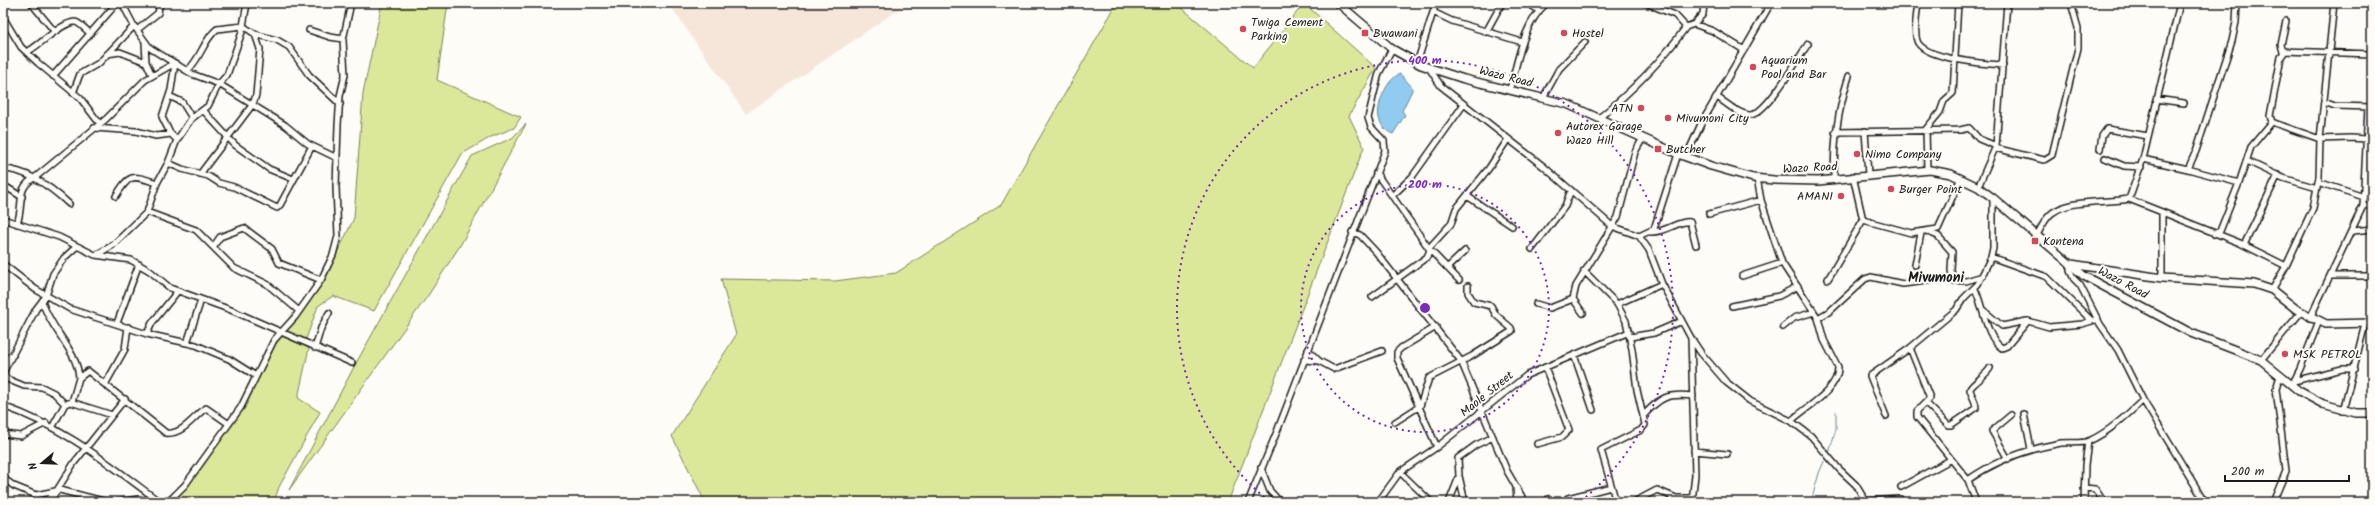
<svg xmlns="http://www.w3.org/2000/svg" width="2375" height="505" font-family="Kalam,sans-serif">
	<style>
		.built { fill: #f6e6da }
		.green { fill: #dbe799; stroke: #7c825a }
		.water { fill: #91cbf0; stroke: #62859b }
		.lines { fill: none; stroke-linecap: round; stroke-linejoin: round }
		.stream { stroke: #62859b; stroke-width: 1 }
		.street-casing { stroke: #1c1c1c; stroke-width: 8 }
		.secondary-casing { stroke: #1c1c1c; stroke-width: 10 }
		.street { stroke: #fdfcf7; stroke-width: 5 }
		.secondary { stroke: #fdfcf7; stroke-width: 7 }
		.ring { fill: none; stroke: #7b2cbf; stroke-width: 2; stroke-dasharray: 2 4 }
		.poi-dot { fill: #d1495b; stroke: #fdfcf7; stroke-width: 1.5 }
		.labels { text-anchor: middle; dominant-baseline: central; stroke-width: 4; stroke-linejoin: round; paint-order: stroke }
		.poi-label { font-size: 12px; fill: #1c1c1c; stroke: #fdfcf7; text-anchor: start }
		.street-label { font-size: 12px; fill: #1c1c1c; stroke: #fdfcf7 }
		.quarter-label { font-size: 14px; font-weight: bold; fill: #1c1c1c; stroke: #fdfcf7 }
		.centre { fill: #7b2cbf; stroke: #fdfcf7; stroke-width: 2 }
		.ring-label { font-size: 12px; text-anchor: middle; font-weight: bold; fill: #7b2cbf; stroke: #fdfcf7; stroke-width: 4; stroke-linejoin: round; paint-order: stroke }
	</style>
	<rect width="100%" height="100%" fill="#fdfcf7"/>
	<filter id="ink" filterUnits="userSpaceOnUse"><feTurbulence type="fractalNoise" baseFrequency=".025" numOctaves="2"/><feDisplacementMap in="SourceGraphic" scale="8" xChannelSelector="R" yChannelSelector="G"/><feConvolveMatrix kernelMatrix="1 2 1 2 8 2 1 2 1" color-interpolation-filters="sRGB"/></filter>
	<g filter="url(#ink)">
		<!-- built -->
		<path class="built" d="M668,3H908L746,114Z"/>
		<!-- green -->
		<path class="green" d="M382,3H450L447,10L437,80L521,117L514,128L491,137L462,154L374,311L333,296L318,306L306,339L286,331L325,279L354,218L363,93Z
			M1117,3H1176L1253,68L1304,3L1376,68L1349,116L1364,147L1228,502H705L672,436L736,335L721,279L835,281L896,273L1001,205Z
			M526,124L461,244L429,294L289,490L355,365L472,156L512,138Z
			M282,336L309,348L298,398L320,412L279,487L274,502H173L187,487L243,409L272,349Z"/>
		<!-- water -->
		<path class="water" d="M1400,74L1413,88L1402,111L1405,115L1393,134C1387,132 1382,127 1380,121C1374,108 1387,78 1400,74Z"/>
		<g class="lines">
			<!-- stream -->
			<path class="stream" d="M1829,453L1836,429V412
				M1811,502L1819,473L1826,457"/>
			<defs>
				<path id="street" d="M31,3L55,32
					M122,3L134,26L150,48L192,74L219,84L285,125L308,144L337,158
					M1527,3L1539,10
					M1646,3L1675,15L1686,27L1694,24L1713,31L1744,50
					M1918,3C1917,13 1913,34 1918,43C1928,59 1985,64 2003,65
					M1433,12L1452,21L1522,42
					M3,17L21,47L38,63L80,98L100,124
					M1694,24L1703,14L1704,3
					M137,30L158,13L160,3
					M309,30L330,37L343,39
					M1486,32L1502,3
					M255,34L277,40L289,47L309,75L340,104
					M145,42L146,62L152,75
					M27,52C39,46 62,22 75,22C79,22 86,30 90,33
					M2283,52L2281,45L2286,21
					M107,54L120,52L146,62
					M175,63L171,90L162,117L170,133L177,140
					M1417,63L1436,3
					M1429,68L1441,86L1543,166L1612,226L1639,236L1649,250L1662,284L1691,338L1701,353L1726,382L1750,401L1791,421L1811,436L1839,469L1856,485L1866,502
					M187,71C201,59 203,40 217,29L243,26L255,34L260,49L256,95L253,104L200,174
					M53,76L117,3
					M1510,89C1518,61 1523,23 1547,3
					M73,93L80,74L99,63L134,26
					M169,96L182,102L192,118
					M1717,97C1726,103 1738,114 1749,115C1766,116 1798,58 1808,44
					M1543,98L1559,69L1585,42
					M2156,99L2184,103
					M2324,102L2335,106L2372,107
					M203,110L235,145L269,169L293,179
					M1599,118C1632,91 1661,62 1686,27
					M94,128L136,131L156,136L171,134
					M1865,131L1868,175
					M1835,132L1960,130L1969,128L1979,139L1996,146
					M2366,139L2350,138L2320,139L2277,124L2272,122L2270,116L2281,57L2285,51L2372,54
					M1995,148L2044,160L2052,155L2078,48V28L2071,3
					M2100,149L2102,136L2107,129L2148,136
					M1686,157L1701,124L1771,3
					M2105,158L2124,166L2141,167
					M2143,159L2188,169L2239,183L2220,231L2214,234
					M2247,161L2283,178L2317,188
					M168,163L182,169L208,176L219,183L234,187L277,208L280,205L312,146
					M3,169C28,170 51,187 69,204
					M2188,169L2196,151L2232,41L2236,22L2237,3
					M1927,170L1926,129L1940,112L1944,101L1953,93L1958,3
					M1757,178L1761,200L1782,263L1818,318L1824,340L1838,367C1839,390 1806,407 1791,421
					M1834,179C1834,140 1837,114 1849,76
					M2318,182L2364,197
					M2239,183L2251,147L2272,122
					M3,185L22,197
					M1978,187L1996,146L2007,3
					M2364,190L2372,187
					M1393,195L1412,177L1464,104
					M116,196C130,173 132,175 157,183
					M1467,196L1512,226
					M2129,199L2240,243L2286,266
					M2363,206L2372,205
					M147,212L196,230L234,268L267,284L299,311
					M2162,213V278
					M1709,214L1761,200
					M3,219L59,237L95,255L131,260L150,271L170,288L231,310L352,363
					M1863,220L1911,233L1938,229L1961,178
					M17,224C25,201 14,189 37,176L106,119L145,80L175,63
					M2353,231L2372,229
					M1352,232L1360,235L1376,252L1461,361L1507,471L1525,502
					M1651,232C1665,233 1679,220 1690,222L1696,245
					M1928,232L1938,236L1952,252L1951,270L1953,281
					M1639,236L1654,229L1678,154
					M2036,236C2041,229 2045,218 2052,213C2070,199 2108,203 2129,199L2143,159L2180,3
					M2244,245L2278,175
					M213,247L220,237L244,228L272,249L279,263L321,280
					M1429,248L1451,224L1456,209L1489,168L1508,139
					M1532,249L1565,206L1571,190
					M1430,250L1459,280
					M96,255L113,245L147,212L157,183L168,163L177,140L191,119L208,106L219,84L227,75L242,32L247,3
					M1991,257L2047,277L2092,321
					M3,264L35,289L70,309L147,334L196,345L229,359L256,376
					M2070,264V271L2074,279L2080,285L2100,324L2118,350L2143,400L2205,502
					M1915,265L1921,233
					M1447,268L1465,251
					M1584,271L1617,304L1626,321L1632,349L1637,390L1644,420L1645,425L1641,430L1601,450L1616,502
					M1742,276L1782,263
					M2330,276H2372
					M1828,279L1863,220L1853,176
					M1975,289C1983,305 1986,338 2002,348L2007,346L2028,321L2049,327L2082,324L2098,319
					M2272,290L2286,266L2313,208L2319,177L2320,139L2334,3
					M1372,297L1427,257L1430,250L1376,173
					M42,301C50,329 78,351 79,378
					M1536,304L1550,308L1573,299
					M1617,304L1662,284
					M1732,306L1779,296L1798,286
					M1983,310L2002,326L2027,321
					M1583,313L1573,299L1576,286L1618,217L1635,152L1643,138
					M1818,318L1830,311L1865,279L1871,277L1903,284L1942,279L1966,281L1983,276
					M2310,318L2363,206L2368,107
					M117,323L139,264
					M1436,327L1401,348L1397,352V358L1437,447
					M1783,327L1794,318L1814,312
					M147,334L152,323L177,292
					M1630,337L1654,333L1682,321
					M1691,338L1695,475L1692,502
					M187,343L201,300
					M315,348L321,328L329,313
					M1910,348L1930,398L1917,411V417L1968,480L1976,502
					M1308,350L1319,361L1334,369L1382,351
					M1574,355L1593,410
					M3,360L13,355
					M1304,360L1319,361
					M2261,360L2301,312
					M3,373L36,309L46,296L53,274L64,258L76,247
					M3,373L7,379L24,386L42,387L54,393L65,404
					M2294,381L2342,369H2355
					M106,383L125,349L128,327
					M2292,385L2300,369L2319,321
					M72,402L79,378L88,371L166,433C183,435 194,416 206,408L229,424
					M1926,403L1948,425H1951L1976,408C1976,401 1972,397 1970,390C1969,386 1987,375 1990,368
					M3,406C66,428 107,463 160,502
					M2343,411L2365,324
					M2024,414L2031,449
					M1643,416C1660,397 1668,393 1693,396
					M1886,416L1870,376L1910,348L1956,310L1963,299L1978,284L1991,257L1993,248V198
					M1395,422L1420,406L1429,378L1472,356L1512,331L1511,328L1496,315L1491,306L1474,302L1468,293V286
					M53,426L65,404L71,402L112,415
					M3,434L21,436L46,423
					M1537,444L1562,437L1569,430L1545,367
					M1694,451L1727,454
					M2008,459L1992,431L2011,415
					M1261,468L1270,491L1280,502
					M1400,472L1431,502
					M3,478L14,486L36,495L60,490L107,502
					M1968,480C1996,460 2027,449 2061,443C2070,442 2081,444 2089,441C2109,432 2127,415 2143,400
					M1516,487L1517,502
					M1901,487L1950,460
					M2084,488L2095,489L2104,502
					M1568,498L1611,487
					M1548,499L1550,502
					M1866,501L1900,499
					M44,502L54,495L74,463L125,399
					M119,502L138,499L150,502
					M168,502L185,485L241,407L274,340L295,317L321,280L333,255L338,236L336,187L338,125L340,96L345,75L343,40L351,3
					M1248,502L1278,429L1385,151L1384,141L1371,127L1368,118L1379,73L1392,49
					M1378,502L1400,472L1437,447L1527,375L1629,332
					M1449,502L1459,477
					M1465,502L1459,476L1458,458L1476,445L1493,437
					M1634,502L1657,490L1676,498
					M1669,502L1676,498H1693
					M2084,502L2085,466L2088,441
					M2273,502L2286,471L2276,389L2280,376"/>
				<path id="secondary" d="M1338,3L1392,49L1421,65L1464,79L1567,104L1678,154L1711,166L1753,178L1774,180L1818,181L1930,170L1951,174L1978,187L1993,198L2084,276L2191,333L2261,360L2299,391L2323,404L2356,413H2372
					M2071,264L2162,278L2254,284L2272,290L2296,309L2326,324L2372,323"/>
			</defs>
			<!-- street casing -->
			<use href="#street" class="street-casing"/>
			<!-- secondary casing -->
			<use href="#secondary" class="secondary-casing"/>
			<!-- street -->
			<use href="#street" class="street"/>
			<!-- secondary -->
			<use href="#secondary" class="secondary"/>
		</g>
	</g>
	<!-- distance rings -->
	<g class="ring">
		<circle cx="1425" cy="308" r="124"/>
		<path d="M1269 501A248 248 0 1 1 1581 501"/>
	</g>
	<!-- markers -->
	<g class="poi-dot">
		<circle cx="1243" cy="29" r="4"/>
		<rect x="1361" y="29" width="8" height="8" rx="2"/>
		<circle cx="1564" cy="33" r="4"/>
		<circle cx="1753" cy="67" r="4"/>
		<circle cx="1641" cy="108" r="4"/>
		<circle cx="1668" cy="118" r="4"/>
		<circle cx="1558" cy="133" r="4"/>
		<rect x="1654" y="145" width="8" height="8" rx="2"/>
		<circle cx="1857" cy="154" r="4"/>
		<circle cx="1891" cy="189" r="4"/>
		<circle cx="1841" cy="196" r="4"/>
		<rect x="2031" y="237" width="8" height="8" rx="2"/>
		<circle cx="2285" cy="354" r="4"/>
	</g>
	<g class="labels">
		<!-- poi labels -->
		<g class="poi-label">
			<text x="1251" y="22">Twiga Cement<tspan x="1251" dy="14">Parking</tspan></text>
			<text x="1373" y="33">Bwawani</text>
			<text x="1572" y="33">Hostel</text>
			<text x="1761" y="60">Aquarium<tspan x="1761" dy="14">Pool and Bar</tspan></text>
			<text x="1633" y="108" text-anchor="end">ATN</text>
			<text x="1676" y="118">Mivumoni City</text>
			<text x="1566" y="126">Autorex Garage<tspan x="1566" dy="14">Wazo Hill</tspan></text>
			<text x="1666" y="149">Butcher</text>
			<text x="1865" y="154">Nimo Company</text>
			<text x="1899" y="189">Burger Point</text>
			<text x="1833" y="196" text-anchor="end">AMANI</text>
			<text x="2043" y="241">Kontena</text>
			<text x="2293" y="354">MSK PETROL</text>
		</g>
		<!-- street labels -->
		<g class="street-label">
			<text transform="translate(1506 77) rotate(14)">Wazo Road</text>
			<text transform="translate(1810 168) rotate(-3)">Wazo Road</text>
			<text transform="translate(2123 283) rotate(28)">Wazo Road</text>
			<text transform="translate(1487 394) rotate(-39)">Maole Street</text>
		</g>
		<!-- quarter labels -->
		<g class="quarter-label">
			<text x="1936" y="278">Mivumoni</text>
		</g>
	</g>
	<circle cx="1425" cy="308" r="6" class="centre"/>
	<g class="ring-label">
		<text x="1425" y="64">400 m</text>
		<text x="1425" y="188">200 m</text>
	</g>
	<!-- margin -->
	<rect width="2375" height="505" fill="none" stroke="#fdfcf7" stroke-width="16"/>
	<rect x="8" y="8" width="2359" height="489" fill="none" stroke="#1c1c1c" stroke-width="1.5" filter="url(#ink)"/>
	<!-- north arrow -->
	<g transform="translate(42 463) rotate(251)" stroke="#fdfcf7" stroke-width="3" paint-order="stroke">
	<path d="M0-3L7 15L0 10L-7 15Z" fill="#1c1c1c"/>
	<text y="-6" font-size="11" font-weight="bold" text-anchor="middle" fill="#1c1c1c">N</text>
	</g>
	<!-- scale -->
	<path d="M2225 475v6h124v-6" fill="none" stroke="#1c1c1c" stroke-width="2"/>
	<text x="2231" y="475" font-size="12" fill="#1c1c1c" stroke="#fdfcf7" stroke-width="3" paint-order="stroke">200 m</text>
</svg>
